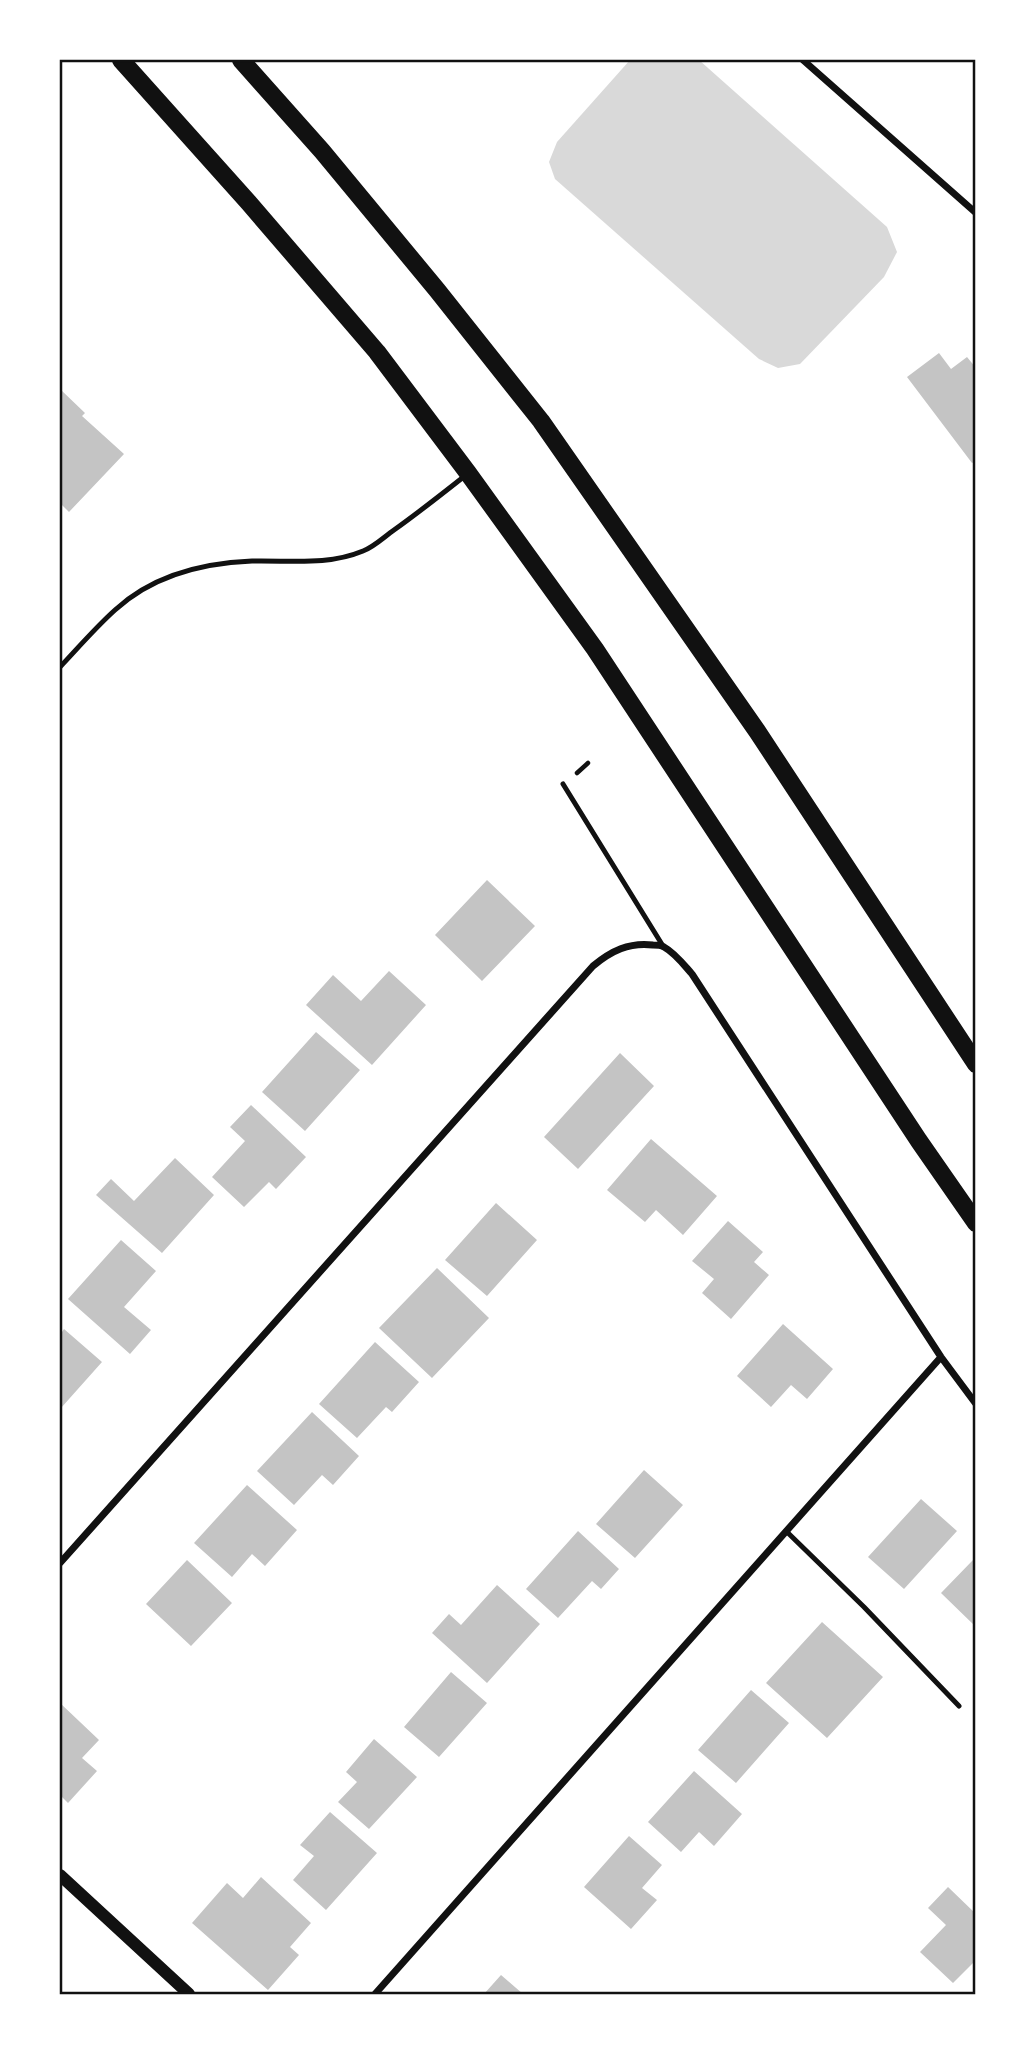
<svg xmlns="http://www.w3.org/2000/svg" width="1035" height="2054" font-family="Raleway,sans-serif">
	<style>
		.water { fill: #d9d9d9 }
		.building { fill: #c4c4c4 }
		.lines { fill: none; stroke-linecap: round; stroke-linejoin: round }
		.path { stroke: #111; stroke-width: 4.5 }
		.service { stroke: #111; stroke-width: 5 }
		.minor { stroke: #111; stroke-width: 7 }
		.tertiary { stroke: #111; stroke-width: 12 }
		.primary { stroke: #111; stroke-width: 18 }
		.neatline { fill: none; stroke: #111; stroke-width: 2.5 }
	</style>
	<rect width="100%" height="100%" fill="#fff"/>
	<!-- water -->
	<path class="water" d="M630,60H699L887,227L897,252L884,277L800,364L778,368L759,359L555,179L549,162L557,142Z"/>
	<!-- building -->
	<path class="building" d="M939,353L951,369L967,357L976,368V461L972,463L907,377Z
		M60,389L85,413L82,416L124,454L69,512L60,503Z
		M487,880L535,926L482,981L435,935Z
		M389,971L426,1005L372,1065L306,1005L333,975L361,1001Z
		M316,1032L360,1070L305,1131L262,1092Z
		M620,1053L654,1086L578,1169L544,1137Z
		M251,1105L306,1157L276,1189L269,1182L244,1207L212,1177L245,1141L230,1127Z
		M651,1139L717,1196L683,1235L656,1210L645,1222L607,1190Z
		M175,1158L214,1195L162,1253L96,1195L111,1179L134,1201Z
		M496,1203L537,1240L487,1296L445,1260Z
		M728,1221L763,1252L754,1262L769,1275L731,1319L702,1293L714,1279L692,1261Z
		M121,1240L156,1271L124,1307L151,1330L130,1354L68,1299Z
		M437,1268L489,1318L432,1378L379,1328Z
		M783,1324L833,1369L807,1399L791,1385L771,1407L737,1376Z
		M64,1329L102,1362L61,1408L60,1407V1335Z
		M375,1342L419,1382L392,1412L386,1407L357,1438L319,1404Z
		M312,1412L359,1456L333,1485L322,1475L294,1505L257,1471Z
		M644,1470L683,1505L635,1558L596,1524Z
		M247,1485L297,1530L265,1566L252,1554L232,1577L194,1543Z
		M921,1499L957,1531L904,1589L868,1557Z
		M578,1531L619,1569L601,1589L592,1581L558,1618L526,1589Z
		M187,1560L232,1603L191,1646L146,1604Z
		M973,1560L976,1562V1627L941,1593Z
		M497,1585L540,1624L487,1683L432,1633L449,1614L461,1625Z
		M822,1622L883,1677L827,1738L766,1683Z
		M451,1672L487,1703L439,1757L404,1727Z
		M751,1690L789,1723L736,1783L698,1750Z
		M60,1703L99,1740L82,1758L97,1771L68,1803L60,1795Z
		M374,1739L417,1777L369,1829L338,1802L357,1782L346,1772Z
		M694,1771L742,1814L714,1846L699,1832L681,1852L648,1822Z
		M330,1812L377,1853L326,1910L293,1880L314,1856L300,1845Z
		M629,1836L662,1865L642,1888L657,1900L631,1929L584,1887Z
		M261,1877L311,1923L290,1947L299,1955L268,1990L192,1923L227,1883L243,1898Z
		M948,1887L976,1914V1960L953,1983L920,1952L946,1925L928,1908Z
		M501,1975L523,1994H484Z"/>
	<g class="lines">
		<!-- path -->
		<path class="path" d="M577,773L588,763"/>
		<!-- service -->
		<path class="service" d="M60,667C78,648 95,628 115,610C153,575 202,563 252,561C290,560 327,566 363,551C374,547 384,537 394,530C418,513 442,494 466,475
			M563,784L663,946
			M786,1531L864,1607L959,1706"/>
		<!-- minor -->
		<path class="minor" d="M803,60L976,213
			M60,1563L593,966C611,951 629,942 653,945C657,945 661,945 664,947C675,953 684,965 692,974L941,1357L976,1404
			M375,1994L941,1357"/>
		<!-- tertiary -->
		<path class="tertiary" d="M60,1875L189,1994"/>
		<!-- primary -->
		<path class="primary" d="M121,60L249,203L377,352L468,473L595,649L919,1141L976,1223
			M241,60L322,151L437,290L541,421L757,731L976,1064"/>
	</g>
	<!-- border -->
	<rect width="1035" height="2054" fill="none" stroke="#ffffff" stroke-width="122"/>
	<rect x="61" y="61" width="913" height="1932" class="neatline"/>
</svg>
